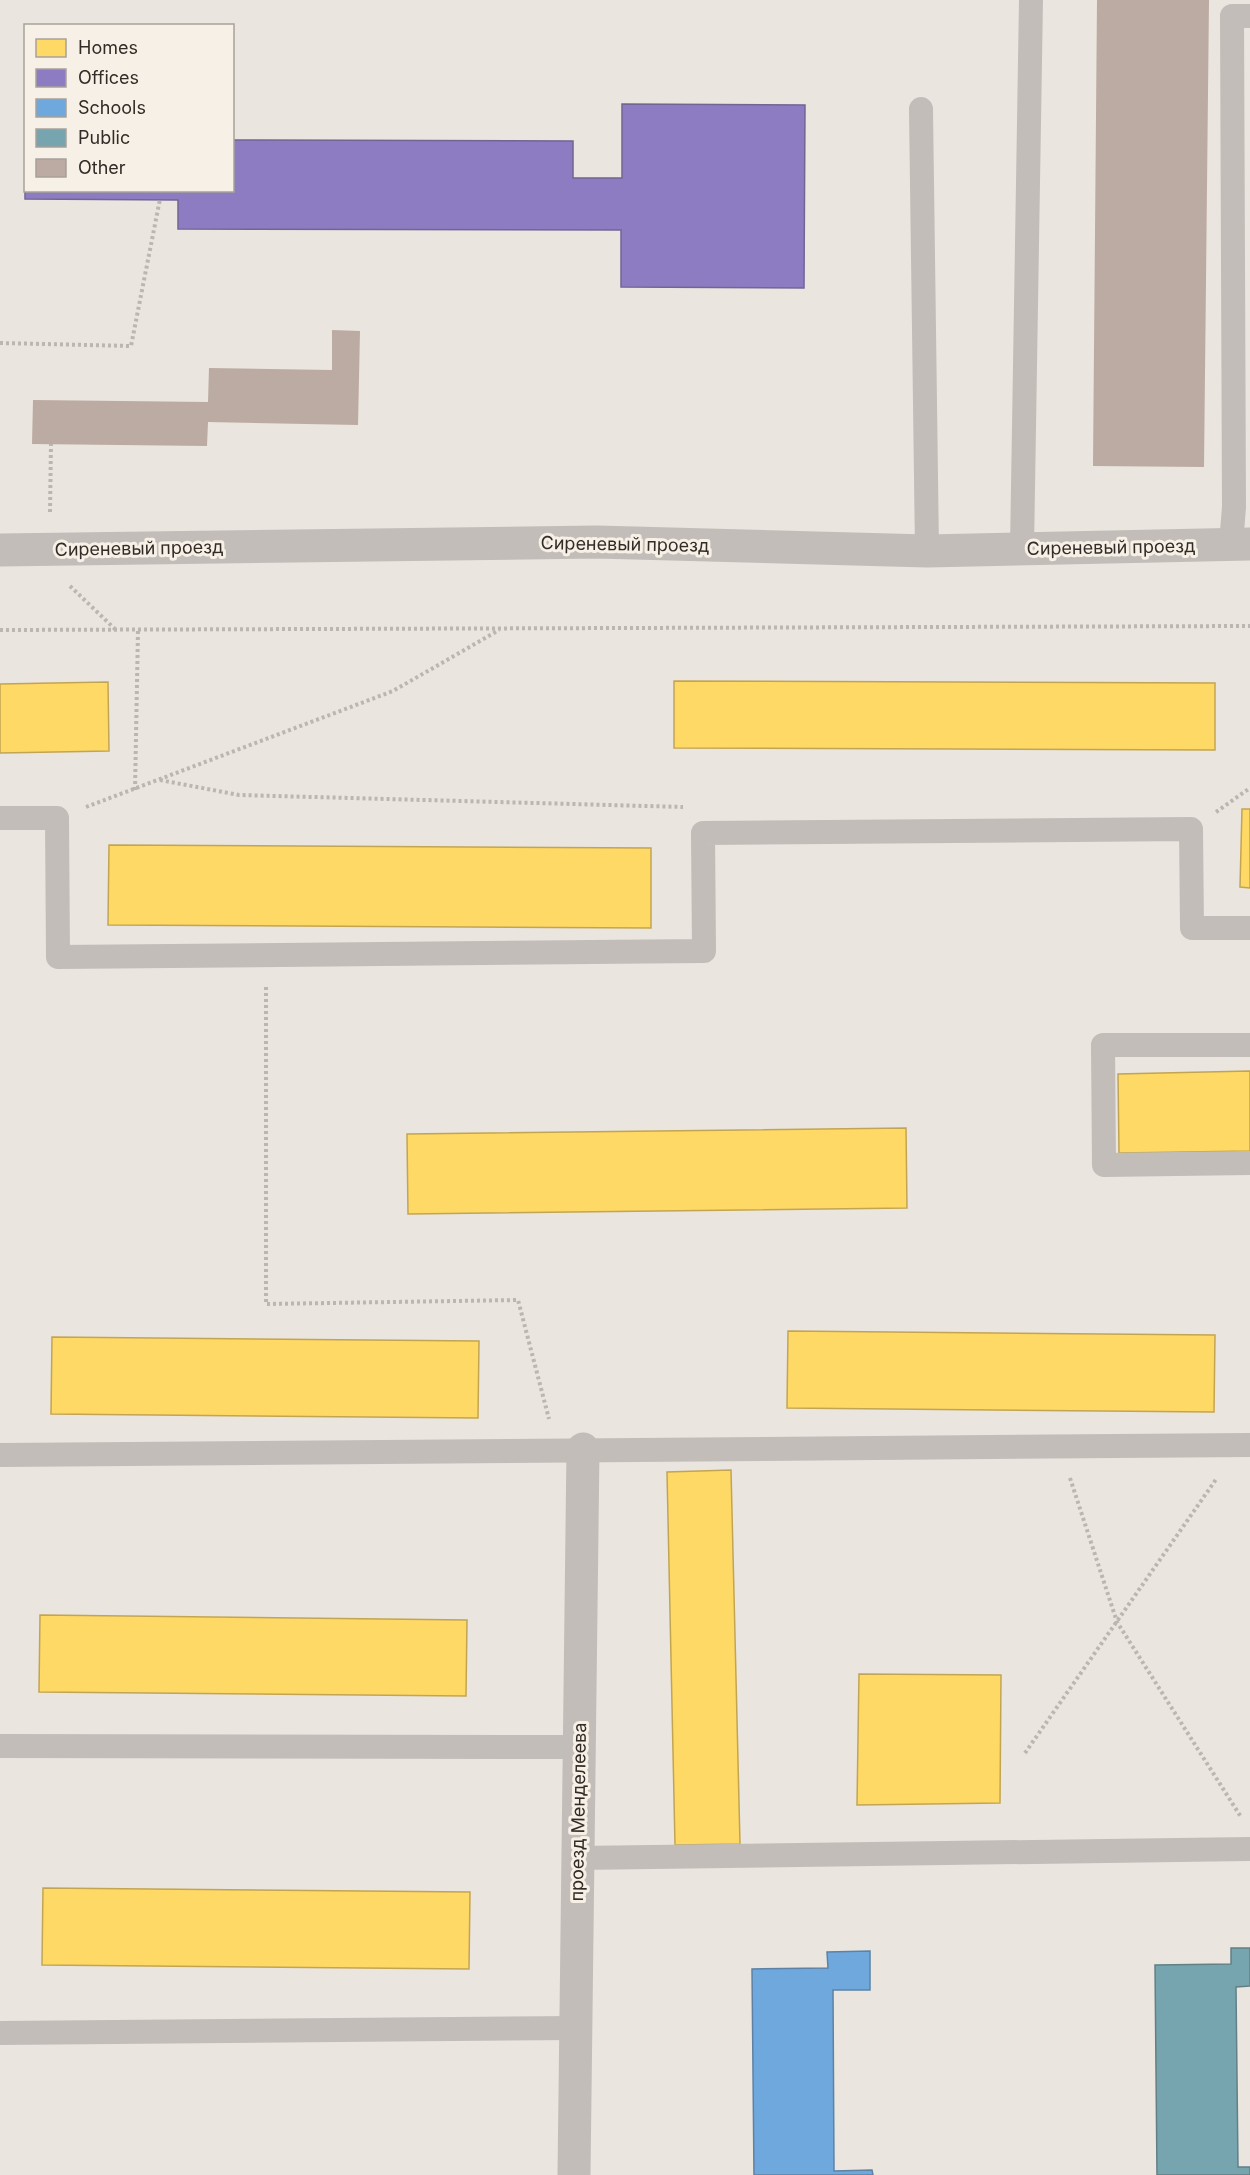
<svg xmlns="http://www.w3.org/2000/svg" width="1250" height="2175" font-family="Inter,sans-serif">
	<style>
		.homes { fill: #ffd966; stroke: #c2a553; stroke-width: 1.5 }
		.offices { fill: #8e7cc3; stroke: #736494; stroke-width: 1.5 }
		.schools { fill: #6fa8dc; stroke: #5d82a6; stroke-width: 1.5 }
		.public { fill: #76a5af; stroke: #628086; stroke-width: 1.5 }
		.building { fill: #bcaba2 }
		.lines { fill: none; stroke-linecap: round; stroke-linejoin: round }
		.path { stroke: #bbb6b1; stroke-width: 4; stroke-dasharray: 3 3; stroke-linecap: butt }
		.lane { stroke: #c2bdb8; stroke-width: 24 }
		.street { stroke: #c2bdb8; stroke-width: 33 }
		.labels { text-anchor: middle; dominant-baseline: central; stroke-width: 6; stroke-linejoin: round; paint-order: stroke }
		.street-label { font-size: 18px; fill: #332b27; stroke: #f7f0e6 }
	</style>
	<rect width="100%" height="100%" fill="#eae5df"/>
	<!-- homes -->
	<path class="homes" d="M674,681L1215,683V750L674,748Z
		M108,682L109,751L0,753V684Z
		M1242,809H1250V888L1240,887Z
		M109,845L651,848V928L108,925Z
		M1250,1071V1151L1119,1153L1118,1074Z
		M906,1128L907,1208L408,1214L407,1134Z
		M788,1331L1215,1335L1214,1412L787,1408Z
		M52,1337L479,1341L478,1418L51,1414Z
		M731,1470L740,1844L675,1845L667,1472Z
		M40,1615L467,1620L466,1696L39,1692Z
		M859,1674L1001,1675L1000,1803L857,1805Z
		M43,1888L470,1892L469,1969L42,1965Z"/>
	<!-- offices -->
	<path class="offices" d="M25,90L26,190H232V140L573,141V178H622V104L805,105L804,288L621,287V230L178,229V200L25,199Z"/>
	<!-- schools -->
	<path class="schools" d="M870,1951V1990H833L834,2171L872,2170L873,2175H754L752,1969L828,1968L827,1952Z"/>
	<!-- public -->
	<path class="public" d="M1231,1948H1250V1986L1236,1987L1238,2167H1250V2175H1157L1155,1965L1231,1964Z"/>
	<!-- building -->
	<path class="building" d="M1097,0H1209L1204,467L1093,466Z
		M332,330L360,331L358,425L208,422L207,446L32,444L33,400L208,402L209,368L332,370Z"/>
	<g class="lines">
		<!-- path -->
		<path class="path" d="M0,343L131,346L160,199
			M50,512L51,444
			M70,586L116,630
			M0,630L1250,626
			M160,780L239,795L683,807
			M135,790L138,630
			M86,807L393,691L499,630
			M1216,812L1250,788
			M266,987V1304L518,1300L549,1419
			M1070,1478L1117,1622L1241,1817
			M1025,1753L1217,1478"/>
		<!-- lane -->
		<path class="lane" d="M921,109L927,551
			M1231,544L1234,507L1232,16H1250
			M1022,549L1031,0
			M0,818H57L58,957L704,951L703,833L1191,829L1192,928H1250
			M1250,1045H1103L1104,1165L1250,1163
			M0,1455L1250,1445
			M0,1746L579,1747
			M578,1858L1250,1849
			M0,2033L576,2028"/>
		<!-- street -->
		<path class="street" d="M0,550L597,542L927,551L1250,544
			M574,2175L583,1449"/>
	</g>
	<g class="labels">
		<!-- street labels -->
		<g class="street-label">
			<text transform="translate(625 544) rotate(1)">Сиреневый проезд</text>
			<text transform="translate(1111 547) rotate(-1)">Сиреневый проезд</text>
			<text transform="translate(139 548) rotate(-1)">Сиреневый проезд</text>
			<text transform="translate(578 1812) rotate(-89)">проезд Менделеева</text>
		</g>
	</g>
	<!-- legend -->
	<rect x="24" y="24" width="210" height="168" fill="#f7f0e6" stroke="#a9a19a" stroke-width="1.5"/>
	<rect x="36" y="39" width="30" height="18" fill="#ffd966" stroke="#a9a19a" stroke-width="1.5"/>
	<text x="78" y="54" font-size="18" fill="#332b27">Homes</text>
	<rect x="36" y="69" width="30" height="18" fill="#8e7cc3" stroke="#a9a19a" stroke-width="1.5"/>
	<text x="78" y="84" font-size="18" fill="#332b27">Offices</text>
	<rect x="36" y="99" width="30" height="18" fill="#6fa8dc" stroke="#a9a19a" stroke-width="1.5"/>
	<text x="78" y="114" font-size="18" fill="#332b27">Schools</text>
	<rect x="36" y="129" width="30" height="18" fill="#76a5af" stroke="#a9a19a" stroke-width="1.5"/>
	<text x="78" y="144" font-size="18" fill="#332b27">Public</text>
	<rect x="36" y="159" width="30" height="18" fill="#bcaba2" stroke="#a9a19a" stroke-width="1.5"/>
	<text x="78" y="174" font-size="18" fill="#332b27">Other</text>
</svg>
